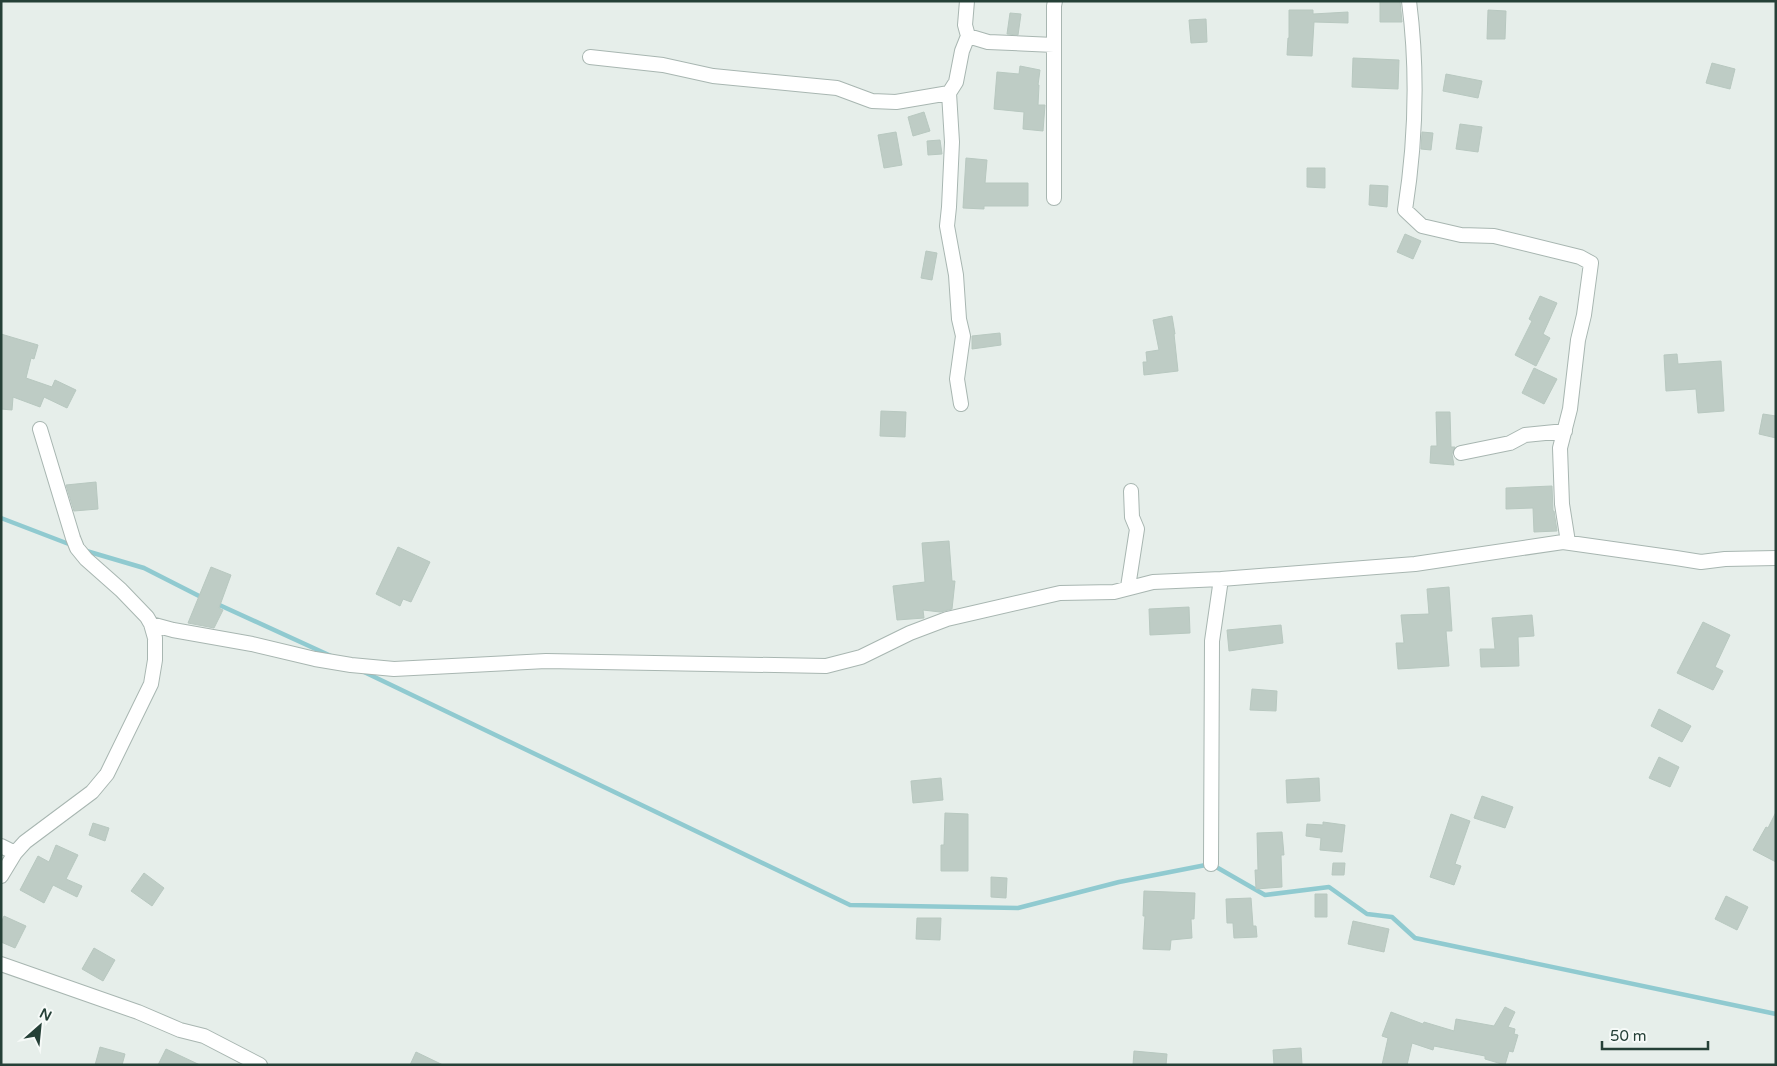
<svg xmlns="http://www.w3.org/2000/svg" width="1777" height="1066" font-family="'Varela Round',sans-serif">
	<style>
		.lines { fill: none; stroke-linecap: round; stroke-linejoin: round }
		.stream { stroke: #90cad0; stroke-width: 4.5 }
		.building { fill: #beccc5; stroke: #b8c8c0 }
		.minor-casing { stroke: #a8b6b1; stroke-width: 16 }
		.minor { stroke: #fff; stroke-width: 14 }
	</style>
	<rect width="100%" height="100%" fill="#e6eeea"/>
	<g class="lines">
		<!-- stream -->
		<path class="stream" d="M1,518L74,546
			M83,550L144,568L203,598
			M215,603L331,656
			M362,671L850,905L1018,908L1119,882L1211,864L1265,895L1329,887L1367,914L1392,917L1415,938L1776,1014"/>
	</g>
	<!-- building -->
	<path class="building" d="M1380,1H1400L1402,22H1380Z
		M1289,10H1313V14L1348,12V23L1314,22L1312,56L1287,55L1288,38H1289Z
		M1488,10L1506,11L1505,39H1487Z
		M1010,13L1021,14L1018,35L1007,34Z
		M1206,19L1207,42L1191,43L1189,20Z
		M1353,58L1399,60L1398,89L1352,87Z
		M1712,63L1735,69L1730,89L1706,83Z
		M1020,66L1040,70L1038,85H1039L1038,105H1045L1043,131L1023,129L1024,112L994,109L997,72L1019,74Z
		M1446,74L1482,81L1478,98L1443,91Z
		M924,112L930,131L913,136L908,117Z
		M1460,124L1482,127L1478,152L1456,149Z
		M896,132L902,165L884,168L878,135Z
		M1422,132L1433,133L1431,150L1421,149Z
		M940,140L942,154L928,155L927,141Z
		M966,158L987,160L985,183H1028V206H984V209L963,208Z
		M1307,168H1325V188L1307,187Z
		M1370,185L1388,186L1387,207L1369,205Z
		M1405,234L1421,241L1413,259L1397,252Z
		M926,251L937,253L932,280L921,278Z
		M1540,296L1557,303L1543,334L1550,338L1536,366L1515,355L1532,321L1529,319Z
		M1172,316L1175,334H1174L1178,371L1144,375L1143,362H1147L1146,352L1159,350L1153,320Z
		M1000,333L1001,345L972,349V336Z
		M1,334L38,345L34,359L31,358L26,378L52,387L55,380L76,390L67,408L44,397L40,407L13,397L12,410L1,409Z
		M1677,354L1678,364L1721,361L1724,411L1698,413L1696,389L1666,391L1664,355Z
		M1534,368L1557,379L1544,404L1522,393Z
		M881,411L906,412L905,437L880,436Z
		M1436,412H1450L1451,447H1455L1452,454L1454,465L1430,463L1431,446H1437Z
		M1763,414L1776,416V438L1759,434Z
		M96,482L98,509L74,511L66,485Z
		M1552,486L1553,511H1554L1557,531L1534,532L1533,508L1506,509V488Z
		M949,541L952,581H955L952,609L940,612L923,610L924,618L897,620L893,586L925,582L922,543Z
		M398,547L430,562L411,602L403,599L400,606L376,594Z
		M211,567L231,575L219,608L223,610L214,628L188,623Z
		M1449,587L1452,631H1446L1449,666L1398,669L1396,643H1404L1401,615L1429,614L1427,589Z
		M1189,607L1190,633L1150,635L1149,609Z
		M1532,615L1534,636L1518,637L1519,666L1481,667L1480,649H1495L1492,618Z
		M1703,622L1730,635L1715,667L1723,671L1713,690L1677,673Z
		M1281,625L1283,643L1229,651L1227,630Z
		M1252,689L1277,691L1276,711L1250,710Z
		M1659,709L1691,726L1682,742L1651,726Z
		M1659,757L1679,767L1670,787L1649,778Z
		M941,778L943,800L913,803L911,781Z
		M1319,778L1320,801L1287,803L1286,780Z
		M1482,796L1513,807L1505,828L1474,818Z
		M1776,812V862L1753,850L1766,827L1768,828Z
		M945,813L968,814V871H941V845H944Z
		M1451,814L1470,821L1455,864L1461,866L1454,885L1430,877Z
		M1323,822L1345,825L1342,852L1320,850L1321,838L1306,836L1307,824L1323,825Z
		M93,823L109,828L105,841L89,835Z
		M1282,832L1284,855H1281L1282,887L1256,889L1255,870H1258L1257,833Z
		M56,845L78,855L66,879L82,886L77,897L53,885L44,903L20,890L38,856L49,862Z
		M1333,863H1345L1344,875H1332Z
		M144,873L164,888L152,906L131,891Z
		M991,877L1007,878L1006,898L991,897Z
		M1144,891L1195,893L1194,919H1191L1192,938L1171,940L1170,950L1143,949L1145,916H1143Z
		M1315,894H1327V917H1315Z
		M1726,896L1748,907L1737,930L1715,919Z
		M1251,898L1253,926H1256L1257,937L1234,938L1233,923H1227L1226,899Z
		M4,916L26,926L15,948L1,942V923Z
		M917,918H941L940,940L916,939Z
		M1353,921L1389,929L1384,952L1348,944Z
		M94,948L115,960L103,981L82,969Z
		M1505,1007L1515,1012L1508,1027L1515,1029L1514,1034L1518,1035L1513,1052L1509,1051L1505,1065L1485,1059V1056L1434,1046L1433,1050L1412,1043L1407,1065H1382L1388,1038L1382,1036L1391,1012L1423,1024L1424,1022L1454,1031L1456,1019L1494,1026Z
		M100,1047L125,1054L122,1065H95Z
		M1301,1048L1302,1065H1274L1273,1050Z
		M166,1049L200,1065H158Z
		M1134,1051L1167,1054L1166,1065H1133Z
		M416,1052L443,1065H410Z"/>
	<g class="lines">
		<defs>
			<path id="minor" d="M967,1L965,25L968,36L988,42L1054,45
				M1409,1C1418,71 1416,140 1405,210L1422,226L1461,235L1494,236L1580,257L1591,263L1584,315L1578,340L1570,409L1560,448L1562,504L1568,542
				M590,57L663,65L713,76L837,88L872,101L896,102L949,93L956,82L962,51L968,36
				M949,93L952,142L949,207L947,226L956,275L959,319L963,336L957,379L961,404
				M1054,198V6L1055,1
				M1461,453L1510,443L1525,435L1565,431
				M1128,587L1137,529L1132,517L1131,491
				M151,624L173,630L252,644L315,659L351,665L394,669L546,661L826,666L861,657L910,633L947,619L1060,593L1114,592L1153,582L1221,579L1415,564L1563,542L1676,558L1701,562L1725,559L1776,558
				M1,846L15,853
				M1211,864L1212,641L1221,579
				M1,876L15,853L25,842L92,792L107,774L151,684L155,660V638L151,624L147,617L121,590L86,559L77,548L73,538L40,429
				M1,964L138,1012L180,1030L204,1036L260,1065"/>
		</defs>
		<!-- minor casing -->
		<use href="#minor" class="minor-casing"/>
		<!-- minor -->
		<use href="#minor" class="minor"/>
	</g>
	<!-- border -->
	<rect width="1777" height="1066" fill="none" stroke="#254037" stroke-width="5"/>
	<!-- north arrow -->
	<g transform="translate(40 1026) rotate(27)" stroke="#f6faf8" stroke-width="4" paint-order="stroke">
	<path d="M0-4L9 19L0 12L-9 19Z" fill="#254037"/>
	<text y="-8" font-size="14" font-weight="bold" text-anchor="middle" fill="#254037">N</text>
	</g>
	<!-- scale -->
	<path d="M1602 1041v8h106v-8" fill="none" stroke="#254037" stroke-width="2.5"/>
	<text x="1610" y="1041" font-size="15" fill="#254037" stroke="#f6faf8" stroke-width="4" paint-order="stroke">50 m</text>
</svg>
